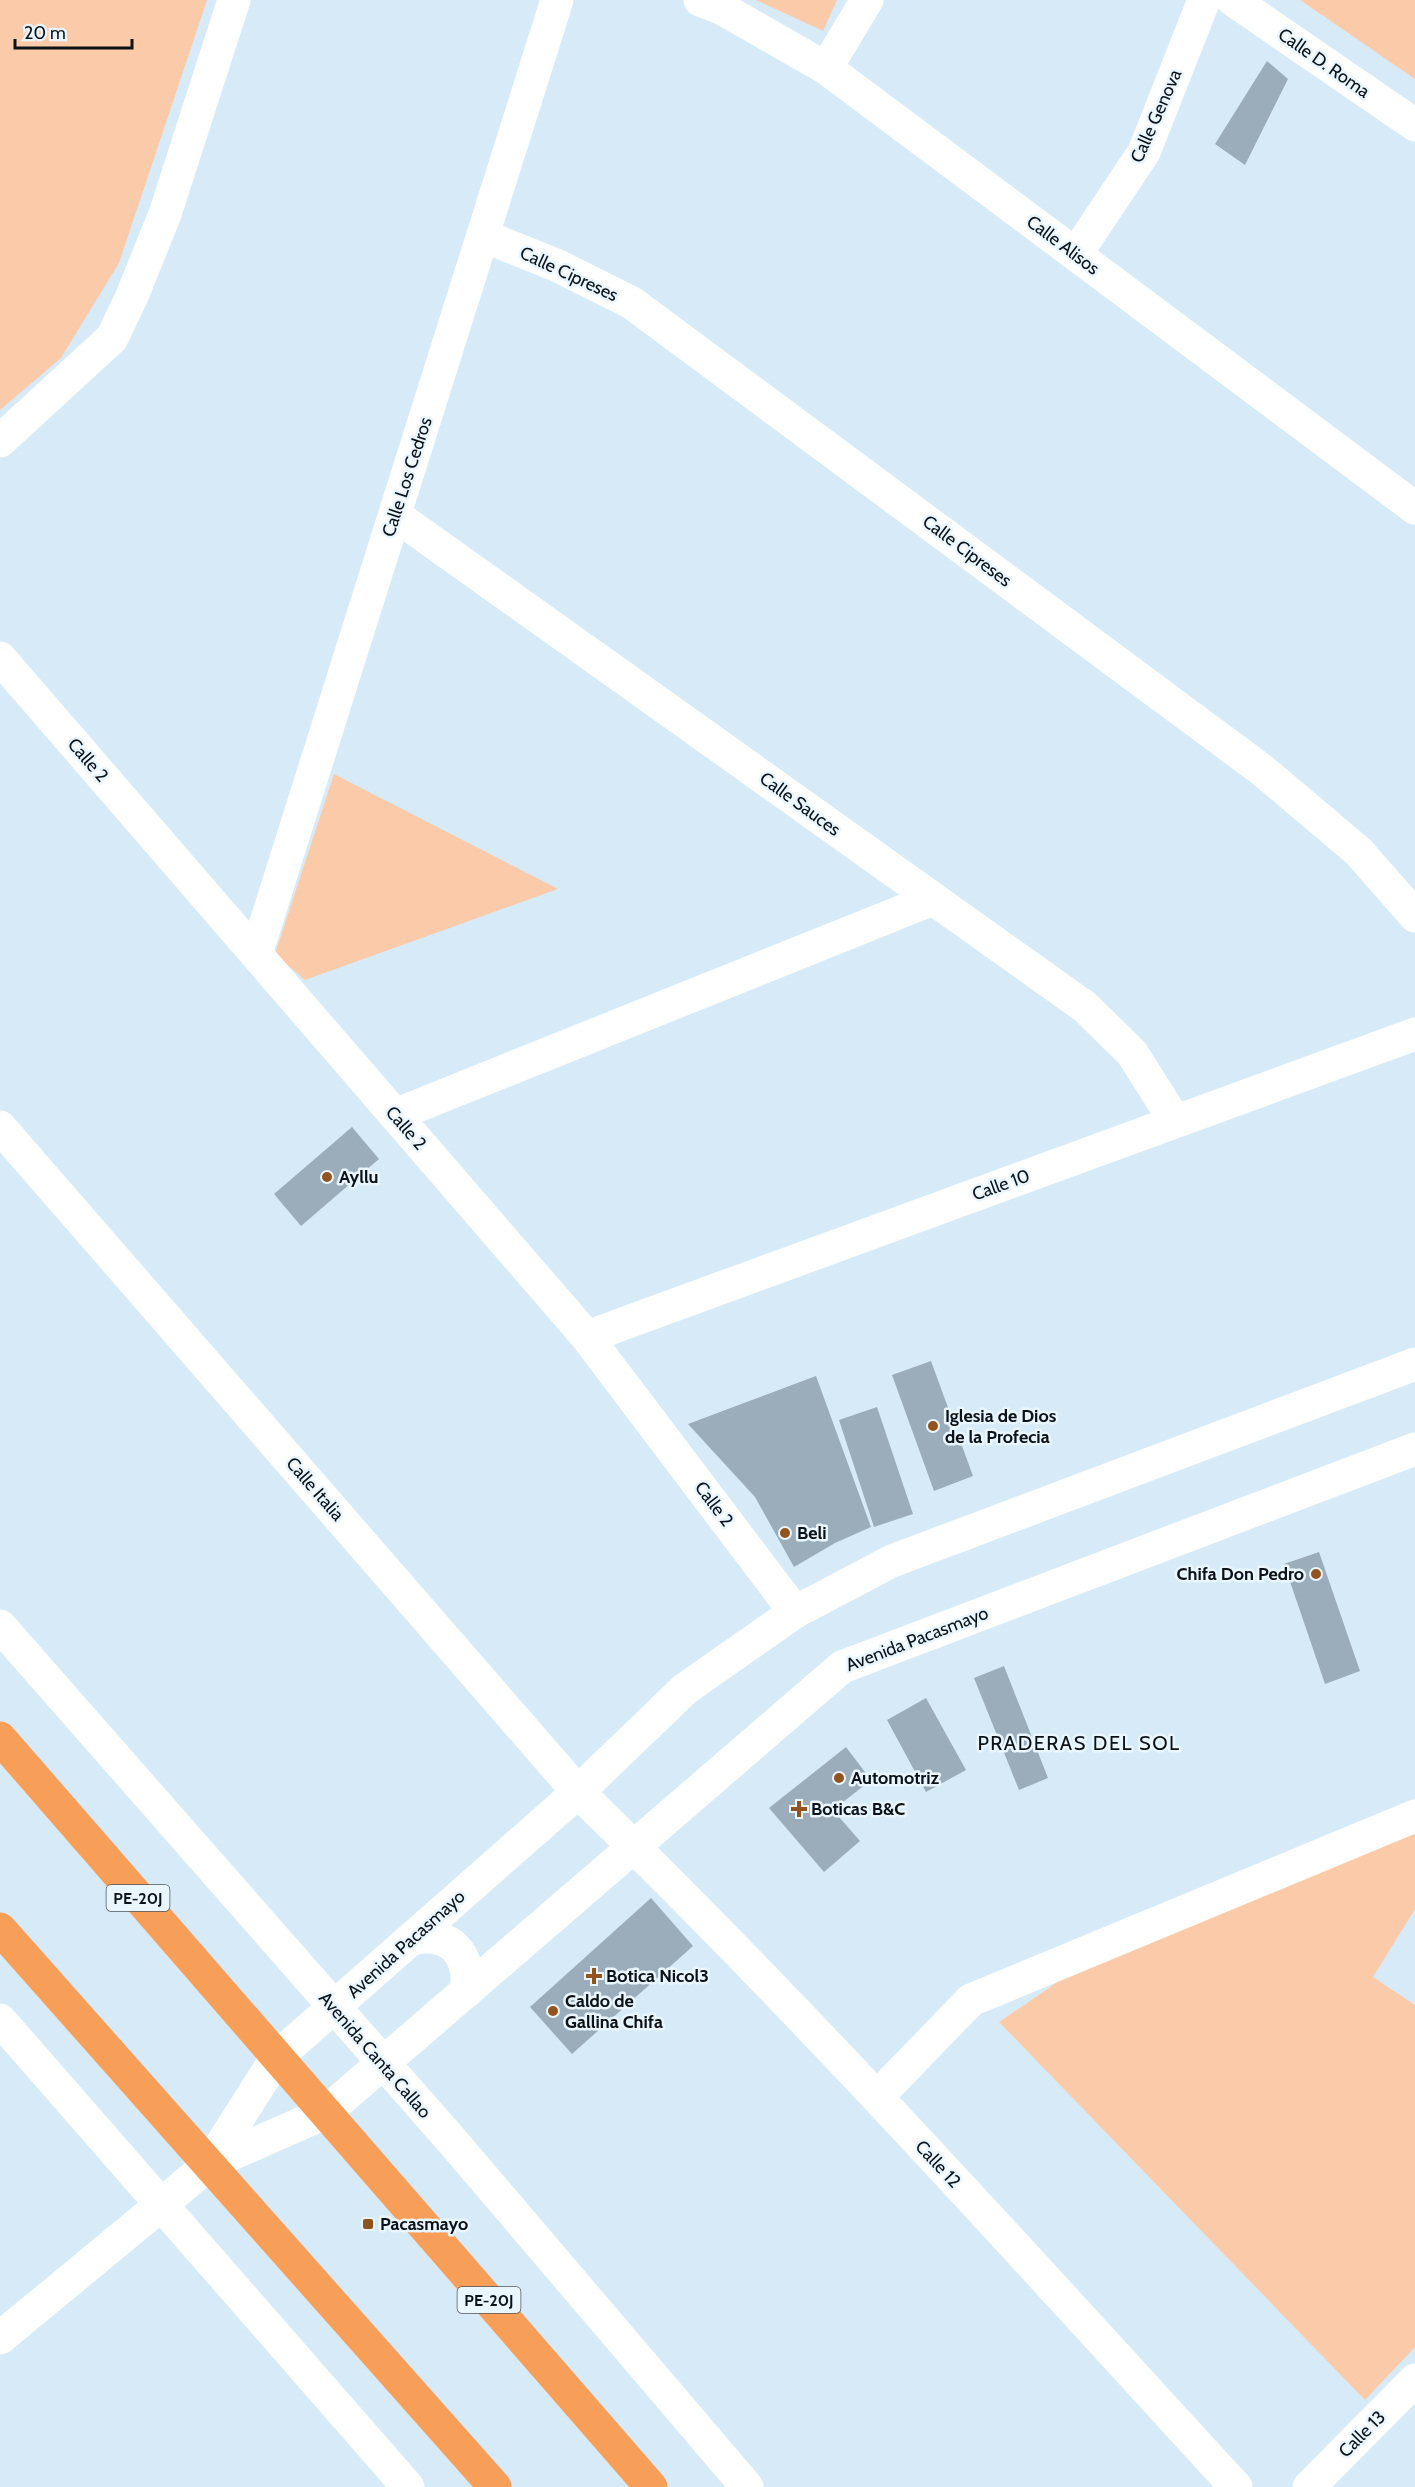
<svg xmlns="http://www.w3.org/2000/svg" width="1415" height="2487" font-family="Cabin,sans-serif">
	<style>
		.green { fill: #fbcba9 }
		.building { fill: #9badbb }
		.lines { fill: none; stroke-linecap: round; stroke-linejoin: round }
		.street { stroke: #fff; stroke-width: 33 }
		.secondary { stroke: #fff; stroke-width: 33 }
		.highway { stroke: #f79e59; stroke-width: 33 }
		.poi-dot { fill: #93531c; stroke: #eaf6ff; stroke-width: 2 }
		.labels { text-anchor: middle; dominant-baseline: central; stroke-width: 5; stroke-linejoin: round; paint-order: stroke }
		.shield { fill: #eaf6ff; stroke: #4f575d; stroke-width: 1.5 }
		.shield-label { font-size: 16px; font-weight: bold; fill: #0c1318 }
		.street-label { font-size: 18px; fill: #0c1318; stroke: #eaf6ff }
		.poi-label { font-size: 18px; font-weight: bold; fill: #0c1318; stroke: #eaf6ff; text-anchor: start }
		.neighbourhood-label { font-size: 20px; letter-spacing: 1.5px; fill: #0c1318; stroke: #eaf6ff }
	</style>
	<rect width="100%" height="100%" fill="#d7eaf8"/>
	<!-- green -->
	<path class="green" d="M0,0H207L119,263L61,358L0,410Z
		M756,0H837L823,31Z
		M1300,0H1415V79Z
		M334,774L558,889L305,980L275,954Z
		M1415,1830V1909L1373,1977L1415,2005V2347L1365,2400L999,2022L1059,1981Z"/>
	<!-- building -->
	<path class="building" d="M1267,61L1288,79L1245,165L1215,144Z
		M352,1127L379,1159L301,1226L274,1194Z
		M931,1361L973,1476L934,1491L892,1375Z
		M816,1376L871,1527L835,1543L794,1567L755,1497L688,1424Z
		M877,1407L913,1514L874,1527L839,1420Z
		M1319,1552L1360,1671L1325,1684L1284,1564Z
		M1004,1666L1048,1778L1019,1790L974,1678Z
		M926,1698L966,1770L926,1792L887,1720Z
		M846,1747L871,1780L833,1810L860,1841L824,1872L769,1808Z
		M651,1898L693,1946L572,2054L530,2007Z"/>
	<g class="lines">
		<!-- street -->
		<path class="street" d="M700,0L721,8L826,68L1415,508
			M1233,0L1415,125
			M826,68L867,0
			M484,236L556,265L632,303L1262,770L1359,852L1415,916
			M1076,254L1144,152L1204,0
			M0,441L112,338L132,296L165,214L234,0
			M395,515L1085,1007L1132,1053L1175,1121
			M0,658L587,1337L795,1612
			M256,954L557,0
			M395,1115L933,899
			M0,1127L578,1792C807,2014 1020,2252 1236,2487
			M587,1337L1415,1034
			M877,2097L971,2000L1415,1816
			M0,2338L161,2205
			M1309,2487L1415,2380"/>
		<!-- secondary -->
		<path class="secondary" d="M0,1626L453,2142L747,2487
			M413,1939C450,1930 472,1955 466,1992
			M0,2020L408,2487
			M209,2164L325,2113L842,1667L1415,1449
			M161,2205L209,2164L277,2057L578,1792L685,1689L795,1612L892,1561L1415,1364"/>
		<!-- highway -->
		<path class="highway" d="M0,1738L651,2487
			M0,1929L495,2487"/>
	</g>
	<!-- markers -->
	<g class="poi-dot">
		<circle cx="327" cy="1177" r="6"/>
		<circle cx="933" cy="1426" r="6"/>
		<circle cx="785" cy="1533" r="6"/>
		<circle cx="1316" cy="1574" r="6"/>
		<circle cx="839" cy="1778" r="6"/>
		<path d="M796 1800h6v6h6v6h-6v6h-6v-6h-6v-6h6z"/>
		<path d="M591 1967h6v6h6v6h-6v6h-6v-6h-6v-6h6z"/>
		<circle cx="553" cy="2011" r="6"/>
		<rect x="362" y="2218" width="12" height="12" rx="3"/>
	</g>
	<g class="labels">
		<!-- shield labels -->
		<g class="shield">
			<rect x="106.5" y="1885" width="63" height="26" rx="4.5"/>
			<rect x="457.5" y="2287" width="63" height="26" rx="4.5"/>
		</g>
		<g class="shield-label">
			<text x="138" y="1898">PE-20J</text>
			<text x="489" y="2300">PE-20J</text>
		</g>
		<!-- street labels -->
		<g class="street-label">
			<text transform="translate(1324 63) rotate(35)">Calle D. Roma</text>
			<text transform="translate(1156 116) rotate(-66)">Calle Genova</text>
			<text transform="translate(1063 245) rotate(37)">Calle Alisos</text>
			<text transform="translate(569 274) rotate(25)">Calle Cipreses</text>
			<text transform="translate(407 477) rotate(-72)">Calle Los Cedros</text>
			<text transform="translate(967 551) rotate(37)">Calle Cipreses</text>
			<text transform="translate(88 760) rotate(49)">Calle 2</text>
			<text transform="translate(800 804) rotate(36)">Calle Sauces</text>
			<text transform="translate(406 1128) rotate(49)">Calle 2</text>
			<text transform="translate(1001 1185) rotate(-20)">Calle 10</text>
			<text transform="translate(315 1489) rotate(49)">Calle Italia</text>
			<text transform="translate(714 1504) rotate(53)">Calle 2</text>
			<text transform="translate(917 1639) rotate(-21)">Avenida Pacasmayo</text>
			<text transform="translate(406 1944) rotate(-42)">Avenida Pacasmayo</text>
			<text transform="translate(375 2055) rotate(49)">Avenida Canta Callao</text>
			<text transform="translate(938 2164) rotate(47)">Calle 12</text>
			<text transform="translate(1362 2434) rotate(-45)">Calle 13</text>
		</g>
		<!-- poi labels -->
		<g class="poi-label">
			<text x="339" y="1177">Ayllu</text>
			<text x="945" y="1416">Iglesia de Dios<tspan x="945" dy="21">de la Profecia</tspan></text>
			<text x="797" y="1533">Beli</text>
			<text x="1304" y="1574" text-anchor="end">Chifa Don Pedro</text>
			<text x="851" y="1778">Automotriz</text>
			<text x="811" y="1809">Boticas B&amp;C</text>
			<text x="606" y="1976">Botica Nicol3</text>
			<text x="565" y="2001">Caldo de<tspan x="565" dy="21">Gallina Chifa</tspan></text>
			<text x="380" y="2224">Pacasmayo</text>
		</g>
		<!-- neighbourhood labels -->
		<g class="neighbourhood-label">
			<text x="1079" y="1743">PRADERAS DEL SOL</text>
		</g>
	</g>
	<!-- scale -->
	<path d="M15 39v9h117v-9" fill="none" stroke="#0c1318" stroke-width="3"/>
	<text x="24" y="39" font-size="18" fill="#0c1318" stroke="#eaf6ff" stroke-width="4.5" paint-order="stroke">20 m</text>
</svg>
